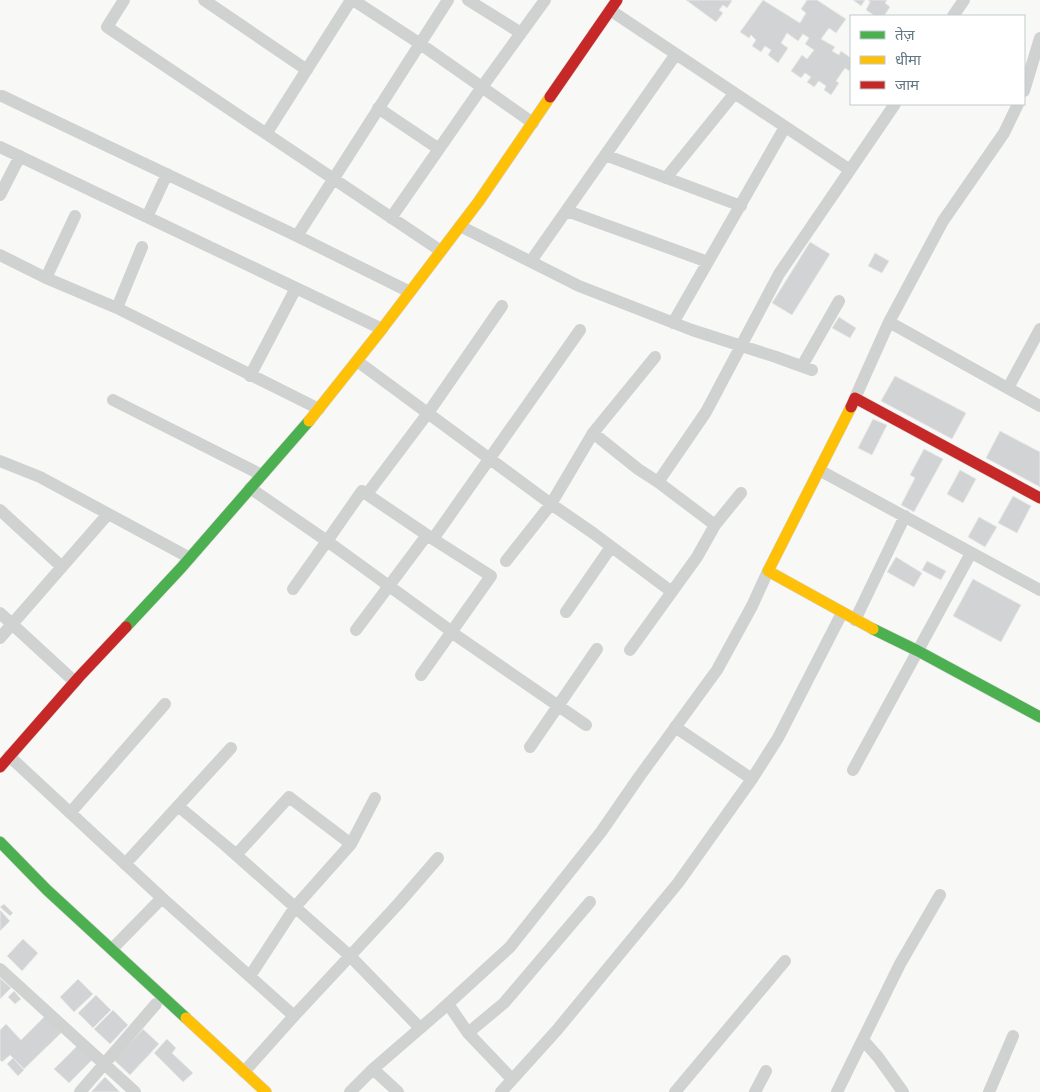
<svg xmlns="http://www.w3.org/2000/svg" width="1040" height="1092" font-family="'Titillium Web','Noto Sans Devanagari',sans-serif">
	<style>
		.building { fill: #d1d3d4; stroke: #e8e8e7 }
		.lines { fill: none; stroke-linecap: round; stroke-linejoin: round }
		.fast-casing { stroke: #d4d6d6; stroke-width: 12 }
		.slow-casing { stroke: #d4d6d6; stroke-width: 12 }
		.jam-casing { stroke: #d4d6d6; stroke-width: 12 }
		.street { stroke: #d0d2d2; stroke-width: 12 }
		.fast { stroke: #4caf50; stroke-width: 11 }
		.slow { stroke: #ffc107; stroke-width: 11 }
		.jam { stroke: #c62828; stroke-width: 11 }
	</style>
	<rect width="100%" height="100%" fill="#f8f8f7"/>
	<!-- building -->
	<path class="building" d="M686,0H731L732,1L727,8L723,5L719,10L723,13L716,22Z
		M763,0L800,23L806,13L801,9L807,0H817L846,19L836,33L829,28L821,39L835,47L832,51L839,55L841,51L851,58V67L849,71L845,68L836,81L839,83L831,95L824,90L826,86L819,81L814,87L807,82L811,77L805,73L801,78L791,71L802,55L807,59L814,50L805,44L809,38L803,34L798,41L787,33L781,43L788,48L778,63L768,55L771,50L765,46L761,52L752,46L756,40L751,35L749,38L740,32Z
		M853,0H865L861,6Z
		M868,0H887L885,3L890,7L884,16H875L866,10L870,2Z
		M810,242L830,254L792,315L772,303Z
		M875,253L889,261L882,273L868,266Z
		M839,317L856,328L850,338L832,328Z
		M895,376L966,413L952,439L881,401Z
		M873,419L887,425L872,455L858,448Z
		M1000,431L1040,452V487L986,458Z
		M924,449L943,459L914,512L901,505L915,478L910,475Z
		M960,470L976,479L963,503L947,494Z
		M1013,496L1031,506L1017,533L998,523Z
		M979,517L997,527L985,547L968,537Z
		M896,557L922,573L914,587L887,572Z
		M927,561L946,571L941,580L922,570Z
		M973,579L1021,605L1001,642L953,616Z
		M4,904L13,913L10,916L0,907Z
		M0,910L10,921L0,931Z
		M23,939L38,953L22,971L7,956Z
		M0,978L11,988L0,999Z
		M78,979L93,994L74,1012L60,997Z
		M14,991L21,999L15,1004L8,997Z
		M96,995L111,1010L93,1028L78,1013Z
		M113,1010L128,1025L110,1044L94,1029Z
		M46,1015L62,1032L24,1069L10,1055L2,1062L0,1060V1030L6,1024L21,1040Z
		M143,1029L159,1044L130,1075L114,1060Z
		M167,1039L176,1048L172,1053L193,1073L183,1082L154,1053Z
		M79,1044L94,1058L69,1083L54,1069Z
		M13,1058L24,1070L18,1076L7,1064Z
		M105,1077L120,1092H91Z"/>
	<g class="lines">
		<defs>
			<path id="fast" d="M126,627L181,568L309,421
				M873,629L918,651L1040,717
				M0,842L47,890L186,1018"/>
			<path id="slow" d="M851,407L768,571L873,629
				M309,421L382,329L479,201L550,97
				M186,1018L266,1092"/>
			<path id="jam" d="M550,97L617,0
				M851,407L855,398L1040,498
				M0,767L79,677L126,627"/>
		</defs>
		<!-- fast casing -->
		<use href="#fast" class="fast-casing"/>
		<!-- slow casing -->
		<use href="#slow" class="slow-casing"/>
		<!-- jam casing -->
		<use href="#jam" class="jam-casing"/>
		<!-- street -->
		<path class="street" d="M124,0L107,27L441,251
			M204,0L307,70
			M353,0L419,43L533,123
			M468,0L521,33
			M610,10L850,170
			M953,16L964,0
			M1024,91L1040,38
			M2,96L297,236
			M378,108L439,149
			M266,134L351,0
			M0,147L382,329
			M605,155L741,206
			M666,178L734,94
			M0,195L20,156
			M567,211L708,262
			M147,217L167,174
			M391,218L482,87L545,0
			M460,226L579,286L692,330L776,357L812,370
			M0,255L46,278L117,308L319,409
			M531,261L676,54
			M46,278L75,216
			M410,292L297,236L448,0
			M117,308L142,247
			M889,322L1040,406
			M673,323L785,127
			M357,361L551,504L593,433L655,357
			M802,366L839,301
			M250,376L296,288
			M1008,388L1040,329
			M855,398L889,322L943,221L1004,133L1018,104
			M113,400L262,475
			M593,433L638,469L658,482L706,412L779,274L895,104
			M0,461L40,477L190,558
			M819,470L1040,590
			M658,482L715,525L741,493
			M250,488L327,541L293,589
			M367,494L428,413L502,306
			M0,510L62,567
			M427,535L433,539L580,330
			M506,561L551,504L593,533L672,592
			M566,612L611,547
			M0,613L75,682
			M855,620L905,516
			M356,630L427,535L362,491L327,541L451,631L454,634L586,725
			M0,638L108,514
			M630,650L697,557L715,525
			M421,675L491,576L433,539
			M675,727L752,779
			M530,747L597,649
			M9,756L162,898L112,949
			M853,770L971,553
			M70,813L165,704
			M236,855L289,797L351,844L375,798
			M125,864L231,748
			M162,898L294,1016L350,956L226,846L178,806
			M0,969L135,1092
			M250,976L295,907L351,844
			M448,1004L468,1033L512,1079
			M420,1028L350,956L399,903L438,858
			M468,1033L504,1003L590,902
			M863,1040L878,1057L903,1092
			M373,1069L439,1012L510,947L601,832L639,777L717,670L752,606L768,571
			M244,1072L294,1016
			M80,1092L156,1004
			M350,1092L373,1069L398,1092
			M501,1092L557,1030L678,883L752,779L778,738L842,613
			M675,1092L785,961
			M755,1092L766,1071
			M837,1092L900,964L940,895
			M989,1092L1013,1036"/>
		<!-- fast -->
		<use href="#fast" class="fast"/>
		<!-- slow -->
		<use href="#slow" class="slow"/>
		<!-- jam -->
		<use href="#jam" class="jam"/>
	</g>
	<!-- legend -->
	<rect x="850" y="15" width="175" height="90" fill="#ffffff" stroke="#c0c9ce"/>
	<rect x="860" y="31" width="25" height="8" fill="#4caf50" stroke="#c0c9ce"/>
	<text x="895" y="40" font-size="15" fill="#617884">तेज़</text>
	<rect x="860" y="56" width="25" height="8" fill="#ffc107" stroke="#c0c9ce"/>
	<text x="895" y="65" font-size="15" fill="#617884">धीमा</text>
	<rect x="860" y="81" width="25" height="8" fill="#c62828" stroke="#c0c9ce"/>
	<text x="895" y="90" font-size="15" fill="#617884">जाम</text>
</svg>
